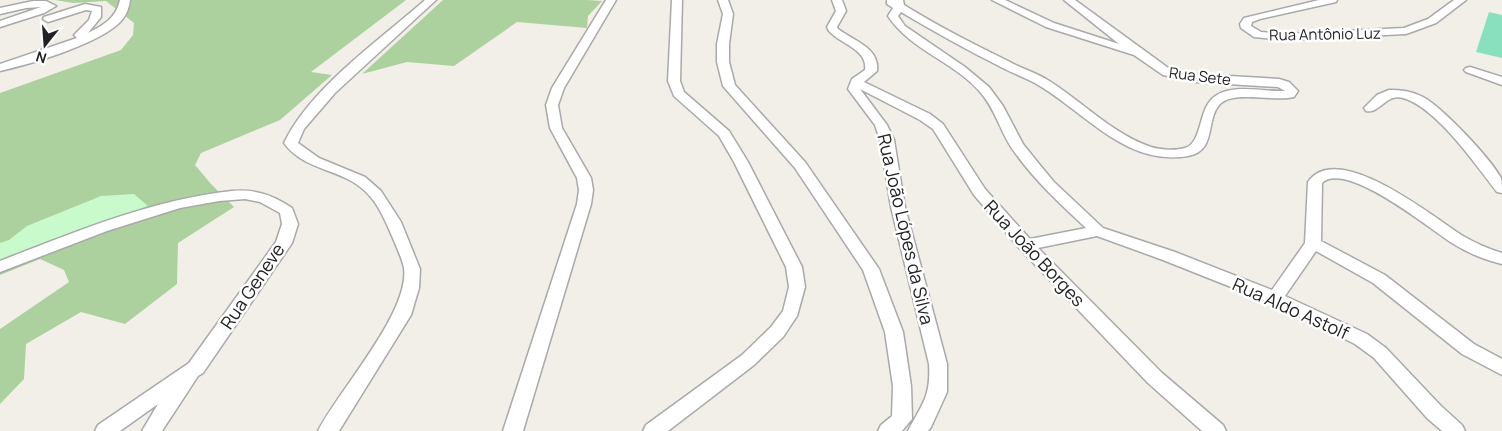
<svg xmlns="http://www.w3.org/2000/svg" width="1502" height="431" font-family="Manrope,sans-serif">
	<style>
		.forest { fill: #add19e }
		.park { fill: #c8facc }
		.pitch { fill: #88e0be }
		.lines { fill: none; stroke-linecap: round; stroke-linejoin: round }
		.minor-casing { stroke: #a9a9a9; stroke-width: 3 }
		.minor { fill: #fff; fill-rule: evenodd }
		.labels { text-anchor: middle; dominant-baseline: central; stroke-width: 5; stroke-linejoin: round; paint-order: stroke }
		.far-street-label { font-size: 15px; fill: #222; stroke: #fff }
		.street-label { font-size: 18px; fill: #222; stroke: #fff }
	</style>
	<rect width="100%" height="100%" fill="#f2efe9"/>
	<!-- forest -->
	<path class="forest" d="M55,0H406L311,72L332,75L280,120L201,153L195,165L211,184L234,207L178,243L177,284L125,324L81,312L26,344L24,379L0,404V329L69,282L64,270L40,259L0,275V93L121,50L133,35L134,23L106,1L73,3Z
		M443,0H587L602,1L588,16L587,28L517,22L454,66L407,62L362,74Z"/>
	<!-- park -->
	<path class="park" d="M134,194L148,206L0,261V243L9,240L27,226L101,196Z"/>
	<!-- pitch -->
	<path class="pitch" d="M1489,12L1502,15V58L1476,52Z"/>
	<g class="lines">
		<defs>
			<path id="minor" d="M120,0H130C129,9 125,18 118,24C95,45 31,64 0,71V64L77,38L74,35L89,20L92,11L86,10L48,22L43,19L44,17L85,4L101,7V17L88,33C104,25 116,18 120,0Z
				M425,0H436L335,93L304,129L298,143L319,158L365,177L381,191L401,222L420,269L419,288L411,315L339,431H318C339,390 410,312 404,268C402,258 396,246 392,236C385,220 378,203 365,191C341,168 304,171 284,143C311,87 379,41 425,0Z
				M606,0H616L564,88L558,105L562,128L591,178L593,190L591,204L523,431H503L577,204L579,190L577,178L550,128L546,105L552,88Z
				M672,0H682L680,81L684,92L729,131L748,162L802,267L805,287L797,316L783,337L754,365L668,431H643L646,425L742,355L771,327L783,311L789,287L786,267L734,162L719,136L674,96L668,81Z
				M718,0H728L733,14L729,44V62L735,85L805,162L879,269L903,332L911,386L912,419L902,431H878L881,425L892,416L893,386L885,332L863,270L795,168L723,86L717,62V44L723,14Z
				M832,0H842L846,11L837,27L838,29C854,41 880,48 877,71L864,82L930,114L943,124L985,189L1030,239L1086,228C1059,203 1032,178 1011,147C1000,130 995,109 981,93C955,62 910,50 888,16L893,8L887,4V0H903L904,5C938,26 973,44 1008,61C1020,68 1034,72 1046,79C1081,100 1112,134 1151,147C1161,150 1175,151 1185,148C1204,142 1197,106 1217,95C1236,84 1264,92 1285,91L1278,87L1195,82L1163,75L1134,55L1046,27L992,0H1005L1054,23L1119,44L1064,0H1075L1171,70L1195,74L1279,79L1289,82L1298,91L1294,97C1275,102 1234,90 1220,104C1205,120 1217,151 1188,156C1126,167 1084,111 1035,83C1024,77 1012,73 1001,67C967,50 933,31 901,12L898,16L905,26L965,67L989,87L1003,106L1023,144L1039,164L1054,182L1103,228L1175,252L1272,290L1305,243L1308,182C1338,139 1434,218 1463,236C1475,243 1489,249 1502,253V264C1485,260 1468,253 1452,243C1430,229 1346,160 1322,183L1321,241L1385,275L1474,344L1502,359V375L1462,354L1373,283L1316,251L1285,296L1367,334L1386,348L1441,406L1462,425L1465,431H1442L1427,418L1374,358L1355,344L1269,302L1163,260L1097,236L1038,248L1162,373L1223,425L1226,431H1202L1148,383L1020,249L974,195L933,129L920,120L860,89L887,125L894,140L905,207L947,364V392L931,427L928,431H908C922,404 931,397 929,364L891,207L880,140L875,125L848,89L852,79L865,70C868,49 840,44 829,31L827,27L836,11Z
				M1319,0H1337L1336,2L1260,19L1252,22L1251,26L1261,32L1283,34L1404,28L1428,19L1454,0H1466L1436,23L1406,34L1283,40L1254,37L1241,28L1240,24L1244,18Z
				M33,1H46L56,6L44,13L0,27V21L41,7L26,8L0,14V8Z
				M1470,67L1502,77V85L1466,72L1464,70L1466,68Z
				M1389,90C1402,90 1411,91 1423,97C1443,108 1490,158 1501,178C1502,182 1502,189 1502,193L1497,192C1476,165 1436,107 1403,98C1386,93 1380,114 1366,111L1364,108L1377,95Z
				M232,191C255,189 273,195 292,208L298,224L292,243L203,373L198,376L162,431H142L158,404L120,431H95L98,425L189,363L276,242L282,224L280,213L260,202L245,199L219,201L180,208L107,231L0,272V261C75,232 151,200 232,191Z"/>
		</defs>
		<!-- minor casing -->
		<use href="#minor" class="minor-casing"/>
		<!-- minor -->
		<use href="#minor" class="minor"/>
	</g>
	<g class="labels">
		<!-- far-street labels -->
		<g class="far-street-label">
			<text transform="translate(1325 34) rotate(-1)">Rua Antônio Luz</text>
			<text transform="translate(1200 76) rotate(7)">Rua Sete</text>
		</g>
		<!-- street labels -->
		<g class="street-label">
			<text transform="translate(906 229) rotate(77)">Rua João Lópes da Silva</text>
			<text transform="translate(1035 253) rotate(47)">Rua João Borges</text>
			<text transform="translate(252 286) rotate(-56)">Rua Geneve</text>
			<text transform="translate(1291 308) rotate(24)">Rua Aldo Astolf</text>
		</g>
	</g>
	<!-- north arrow -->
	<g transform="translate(45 45) rotate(197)" stroke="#ffffff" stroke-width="4" paint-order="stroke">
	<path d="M0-4L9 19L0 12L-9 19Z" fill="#222222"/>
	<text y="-8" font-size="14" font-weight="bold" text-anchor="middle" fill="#222222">N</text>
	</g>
</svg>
